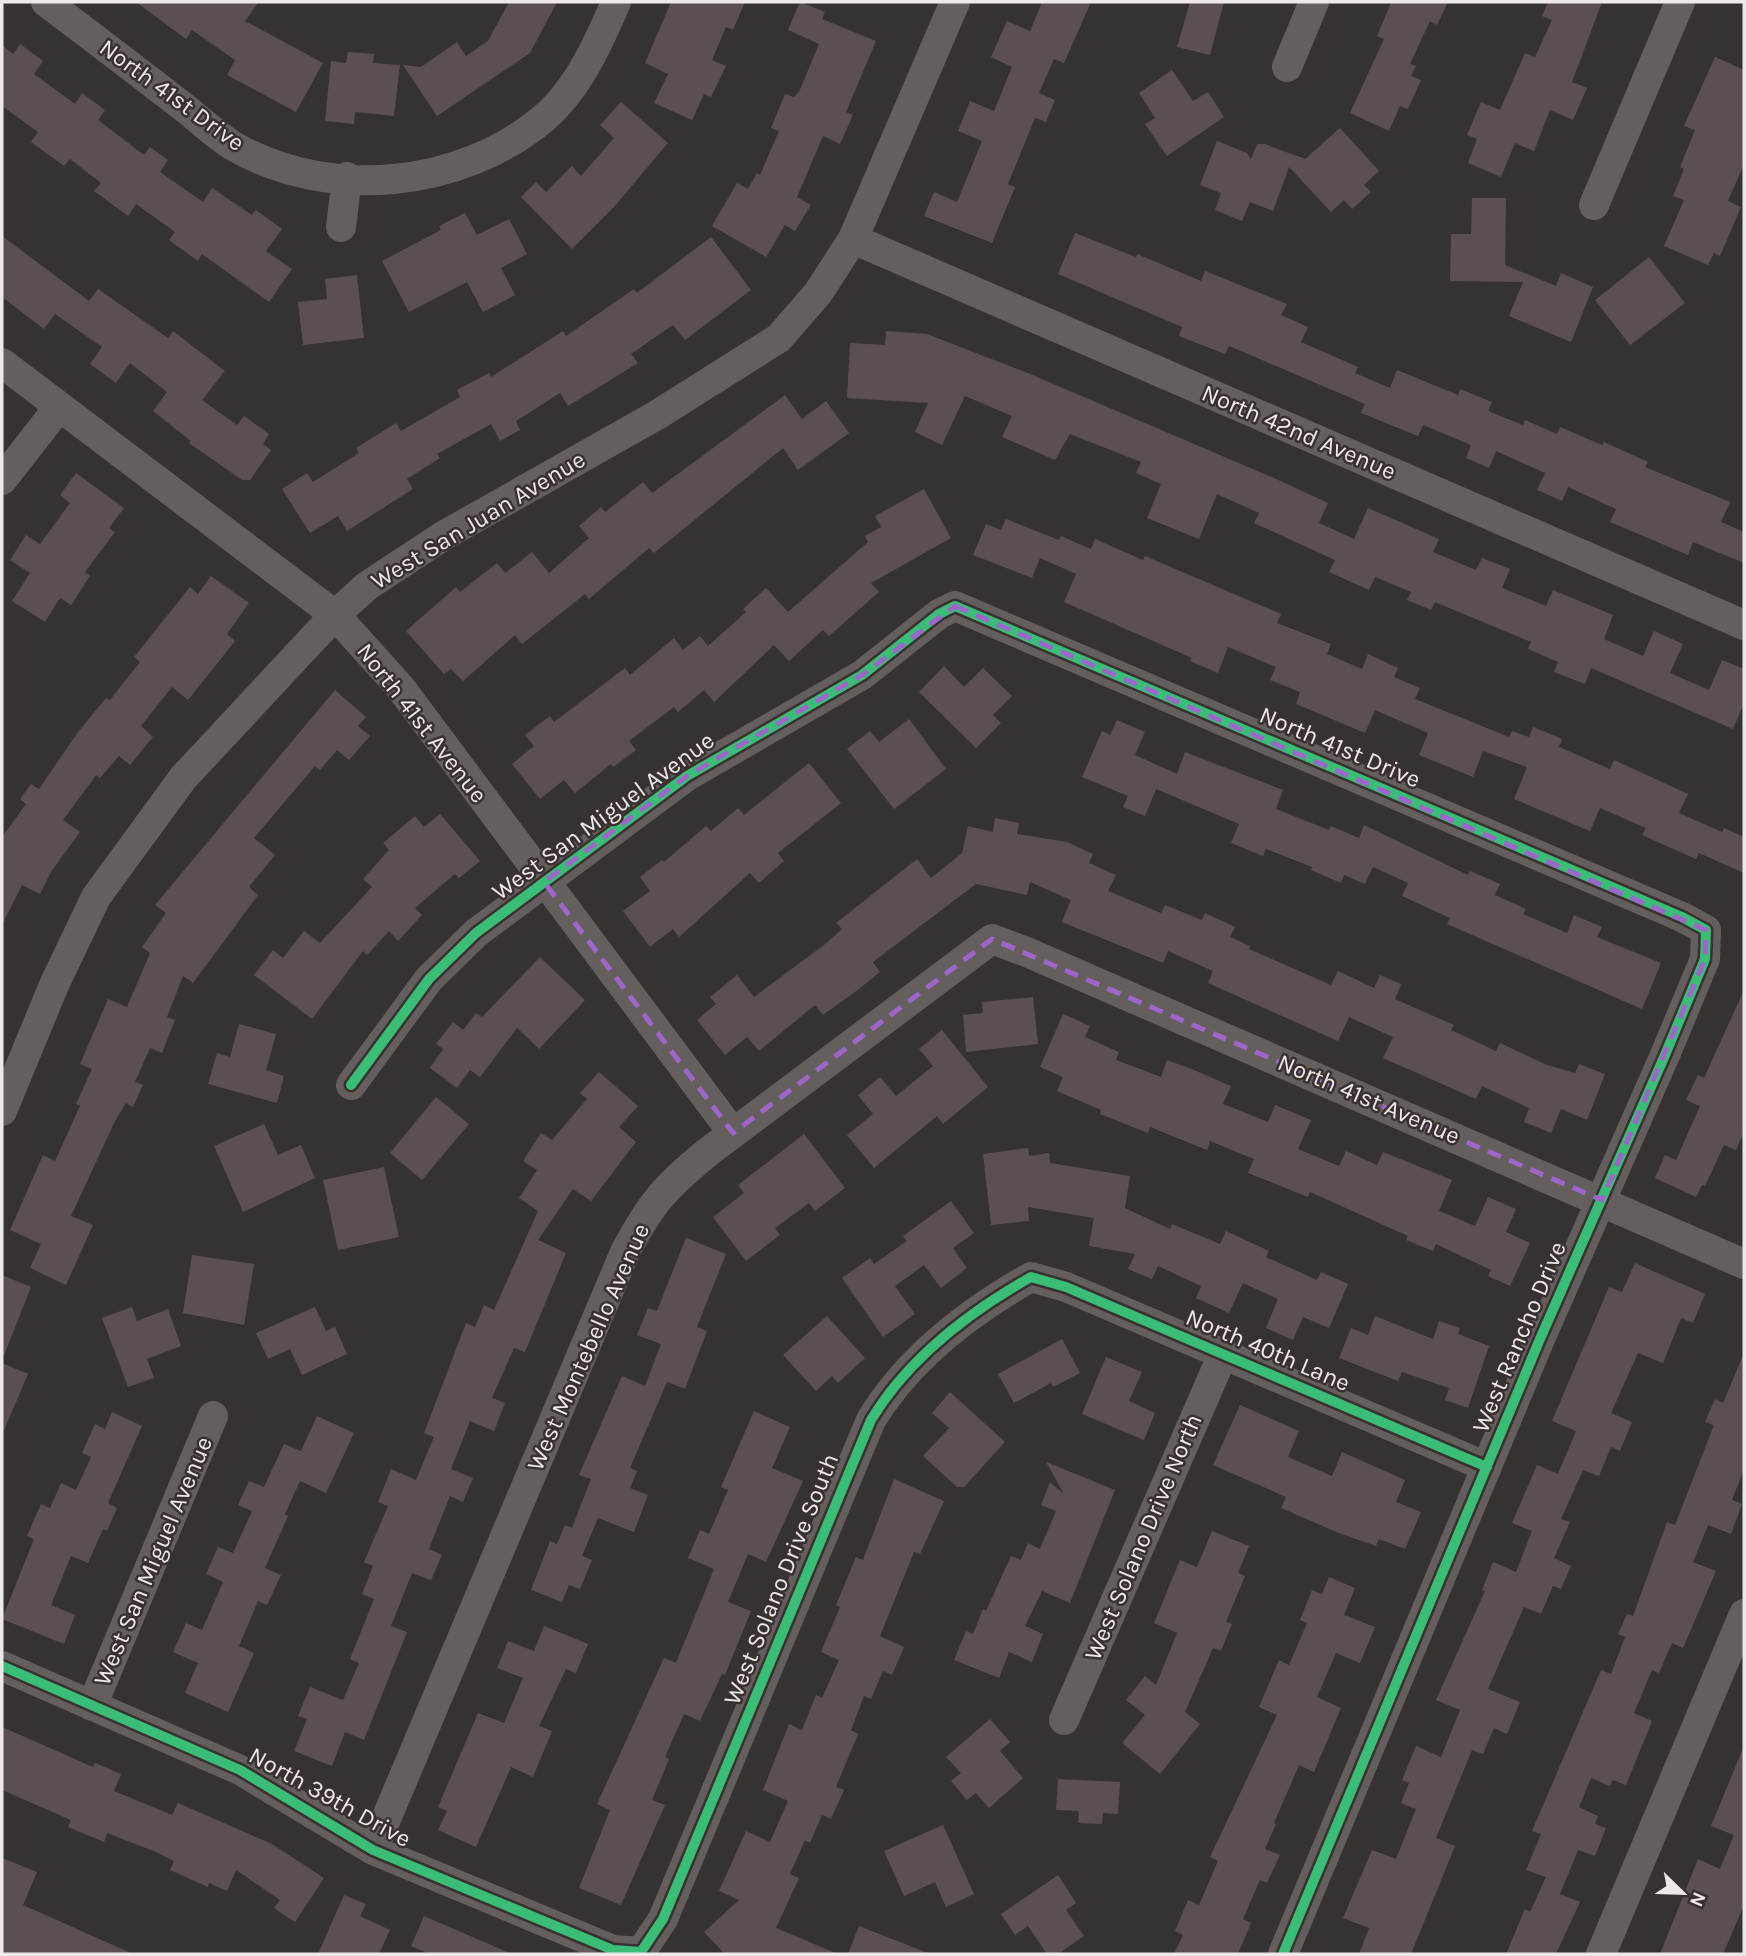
<svg xmlns="http://www.w3.org/2000/svg" width="1746" height="1956" font-family="Karla,sans-serif">
	<style>
		.building { fill: #5a5051 }
		.lines { fill: none; stroke-linecap: round; stroke-linejoin: round }
		.minor { stroke: #645f5c; stroke-width: 30 }
		.cycleway-casing { stroke: #393130; stroke-width: 15 }
		.cycleway { stroke: #3abd76; stroke-width: 10 }
		.marked { fill: none; stroke: #9e65cb; stroke-width: 5; stroke-dasharray: 14 9; stroke-linejoin: round }
		.labels { text-anchor: middle; dominant-baseline: central; stroke-width: 5; stroke-linejoin: round; paint-order: stroke }
		.street-label { font-size: 24px; fill: #eee9e8; stroke: #393130 }
	</style>
	<rect width="100%" height="100%" fill="#373232"/>
	<!-- building -->
	<path class="building" d="M136,2H259L245,21L323,63L296,112L227,75L235,60L192,30L186,39Z
		M509,2H557L530,53L437,116L403,65L421,67L457,42L466,56L488,41Z
		M671,2H745L733,30L726,27L712,60L726,66L711,97L704,94L692,120L654,103L668,74L645,63Z
		M800,2L825,12L822,19L876,41L846,112L853,115L840,144L823,136L797,197L811,205L795,231L785,225L766,257L712,226L737,183L748,189L757,173L760,175L779,131L771,128L785,94L794,97L799,92L819,44L788,30Z
		M1042,2H1091L1064,63L1054,59L1039,93L1055,100L1046,122L1035,118L1008,184L1015,187L992,243L924,216L934,192L957,202L982,141L958,131L970,101L994,111L1012,67L991,57L1007,21L1030,31Z
		M1190,2H1224L1210,55L1177,47Z
		M1388,2H1448L1437,25L1430,21L1410,64L1416,66L1411,76L1421,80L1408,109L1400,106L1389,131L1350,113L1384,39L1377,36L1391,3Z
		M1548,2H1602L1572,82L1587,88L1573,120L1550,110L1534,151L1515,143L1501,177L1468,163L1477,139L1467,135L1481,102L1500,110L1525,53L1535,57L1552,20L1542,16Z
		M20,44L43,61L34,74L75,104L82,93L105,110L98,120L144,155L150,147L168,160L160,172L203,202L212,188L252,215L256,210L282,229L266,251L292,269L269,302L202,254L198,261L169,240L175,232L136,204L128,216L94,191L101,183L70,159L64,166L31,142L38,132L2,106V45L13,54Z
		M348,52L374,54L373,63L400,65L394,116L355,112L354,124L325,121L331,61L346,63Z
		M1715,57L1744,70V164L1728,201L1741,207L1720,256L1714,253L1708,265L1664,246L1684,200L1673,196L1684,169L1680,167L1695,130L1684,126Z
		M1172,70L1193,101L1208,92L1224,117L1167,156L1145,124L1155,118L1139,93Z
		M621,102L668,143L613,208L572,249L521,197L536,182L546,192L572,166L581,176L614,138L600,125Z
		M1340,128L1379,171L1364,185L1371,192L1352,209L1344,200L1331,212L1289,167L1273,211L1250,202L1242,221L1215,210L1221,193L1200,185L1217,141L1247,153L1251,159L1257,144H1265L1305,159Z
		M1472,198H1506L1505,265L1556,286L1561,273L1593,287L1571,342L1509,316L1523,282L1450,281L1451,234H1471Z
		M465,213L477,235L509,219L527,254L501,268L515,295L483,312L467,282L409,312L382,261L441,230L439,226Z
		M1075,233L1136,257L1137,254L1201,281L1205,271L1287,304L1281,315L1308,327L1301,342L1358,367L1355,373L1390,388L1397,370L1458,395L1460,389L1492,402L1488,411L1523,425L1525,420L1557,434L1560,427L1602,445L1604,442L1648,462L1645,467L1730,502L1721,522L1744,532V563L1693,542L1688,555L1610,522L1616,509L1568,487L1562,501L1537,490L1545,473L1496,451L1489,468L1466,458L1471,445L1423,425L1418,436L1361,413L1365,404L1229,346L1225,354L1179,336L1182,327L1058,274Z
		M2,236L89,301L98,289L168,338L173,331L225,371L202,400L237,425L244,416L269,434L263,444L271,450L250,480H242L189,443L191,441L153,411L167,392L130,363L116,383L90,364L102,347L55,314L44,329L2,297Z
		M711,237L751,290L685,340L673,325L631,354L638,363L568,406L560,393L516,421L520,430L500,441L491,424L437,454L440,458L407,479L413,489L347,531L338,516L310,533L282,489L307,473L313,482L359,453L356,448L396,423L401,431L460,397L457,390L489,373L491,377L563,331L566,336L634,289L637,293Z
		M1649,257L1685,303L1630,345L1595,300Z
		M357,275L364,338L303,345L298,302L327,299L325,279Z
		M886,331L927,334L1030,374L1274,478L1328,503L1319,523L1354,539L1368,508L1439,539L1433,552L1476,570L1482,558L1510,569L1502,588L1546,606L1553,590L1613,615L1604,639L1643,656L1654,631L1683,644L1670,673L1709,690L1722,660L1744,669V703L1733,729L1591,668L1585,684L1554,672L1558,662L1528,649L1531,642L1435,602L1431,610L1407,600L1411,592L1375,577L1369,590L1329,572L1335,560L1254,523L1259,513L1217,494L1199,539L1147,518L1161,484L1136,473L1141,462L1070,434L1055,460L1002,437L1012,416L965,396L942,445L915,432L928,403L847,398L850,343L885,345Z
		M785,395L802,419L826,401L849,433L798,470L783,448L654,553L649,548L589,599L585,594L522,644L515,635L463,681L451,669L444,674L406,631L456,587L460,592L497,563L505,573L532,552L549,573L589,538L579,526L601,507L605,512L643,482L652,493Z
		M76,473L124,508L109,528L115,532L85,572L90,576L71,605L60,598L45,622L12,601L30,573L10,560L26,535L40,544L70,503L60,495Z
		M924,489L951,538L871,583L879,592L829,636L823,630L789,661L774,645L714,702L704,690L678,712L674,707L629,741L636,750L613,767L611,764L575,793L564,780L540,799L512,764L534,746L525,735L550,716L554,722L625,668L630,675L674,638L683,650L700,636L708,646L746,612L743,609L766,588L788,612L868,542L865,536L881,527L875,516Z
		M1006,519L1059,540L1061,536L1091,549L1095,539L1143,560L1145,556L1281,614L1277,623L1331,644L1327,654L1362,669L1368,654L1398,668L1394,677L1420,688L1415,699L1509,737L1512,731L1529,737L1533,727L1562,739L1559,747L1610,769L1614,760L1688,794L1679,813L1722,832L1724,828L1744,837V873L1699,853L1696,859L1642,835L1646,828L1600,808L1590,831L1514,799L1527,767L1483,751L1473,777L1419,755L1428,733L1375,710L1365,733L1296,704L1300,692L1270,680L1276,667L1228,647L1218,673L1190,661L1192,658L1064,602L1076,574L1040,558L1032,578L973,555L986,524L1001,530Z
		M211,576L249,603L227,634L235,641L188,700L172,687L141,726L153,737L130,765L119,756L100,778L96,775L63,820L80,832L51,872L40,894L22,885L2,925V837L26,804L20,799L31,784L39,789L78,732L106,698L110,700L140,662L134,657L190,587L198,594Z
		M944,666L964,687L983,668L1012,696L993,715L1001,723L976,748L919,692Z
		M335,690L366,717L358,726L370,736L349,760L337,750L320,770L315,766L254,838L275,855L249,887L258,895L193,983L183,976L167,1017L175,1020L162,1053L150,1048L135,1082L143,1085L133,1107L126,1103L115,1121L71,1216L93,1225L66,1285L30,1268L41,1244L10,1230L43,1155L55,1161L80,1106L76,1104L92,1069L80,1064L108,999L127,1007L150,953L142,947L166,913L155,905Z
		M909,719L946,769L894,809L847,749L870,731L879,742Z
		M1117,720L1145,732L1135,755L1177,774L1185,752L1283,790L1276,809L1329,830L1331,826L1359,838L1364,825L1468,875L1470,871L1500,884L1495,895L1526,909L1523,914L1567,933L1574,915L1602,927L1597,937L1661,963L1642,1009L1447,924L1450,918L1402,896L1408,883L1373,867L1365,884L1344,875L1341,883L1311,870L1312,867L1266,849L1263,856L1231,843L1239,824L1156,789L1145,816L1123,807L1128,796L1082,777L1102,731L1110,735Z
		M809,763L841,803L778,853L784,861L759,883L750,873L679,937L673,929L650,947L623,911L650,891L640,877L662,860L664,862L706,826L711,831L738,808L744,815Z
		M440,814L480,861L459,878L455,874L415,908L422,915L398,941L389,931L367,955L363,951L312,1019L254,975L273,950L283,958L304,931L320,943L372,887L363,879L389,850L383,843L415,816L424,827Z
		M995,818L1019,823L1017,834L1067,842L1093,854L1089,863L1116,875L1108,891L1161,913L1165,905L1202,920L1205,913L1235,927L1230,937L1250,946L1249,949L1331,985L1338,971L1374,988L1380,975L1401,984L1395,999L1454,1025L1451,1030L1496,1051L1500,1043L1547,1065L1575,1073L1579,1064L1605,1074L1587,1120L1561,1109L1551,1133L1524,1122L1529,1108L1482,1086L1476,1099L1383,1058L1393,1037L1349,1017L1338,1041L1208,983L1213,971L1168,951L1163,963L1062,922L1071,900L1030,882L1027,895L976,884L873,962L880,972L859,989L823,1015L815,1005L759,1051L747,1037L725,1055L697,1020L716,1004L710,997L737,975L754,997L824,945L842,929L836,923L917,859L931,878L962,853L968,826L993,832Z
		M540,957L585,1000L539,1049L517,1028L480,1077L470,1070L457,1088L430,1068L443,1049L436,1044L453,1022L463,1030L476,1013L482,1017Z
		M1744,990V1132L1736,1150L1724,1145L1705,1186L1702,1185L1696,1197L1655,1178L1665,1155L1676,1160L1700,1106L1686,1100L1698,1075L1704,1078Z
		M1033,997L1038,1044L966,1052L963,1015L983,1013L982,1002Z
		M1063,1014L1090,1026L1085,1037L1119,1052L1116,1060L1161,1077L1167,1060L1194,1070L1231,1086L1223,1104L1268,1122L1275,1105L1311,1120L1298,1149L1339,1166L1346,1151L1377,1165L1383,1152L1452,1180L1439,1211L1475,1226L1488,1197L1516,1209L1506,1232L1530,1243L1510,1286L1488,1276L1491,1270L1436,1244L1433,1251L1406,1240L1408,1236L1310,1192L1308,1197L1248,1173L1254,1159L1210,1141L1207,1150L1150,1127L1148,1133L1100,1114L1101,1110L1057,1091L1063,1077L1040,1067Z
		M239,1024L276,1034L266,1070L284,1076L277,1103L208,1084L217,1053L230,1057Z
		M942,1030L988,1087L943,1124L937,1116L874,1168L847,1135L873,1114L858,1095L880,1077L896,1096L933,1066L919,1049Z
		M599,1072L638,1106L619,1127L636,1142L591,1201L573,1189L538,1240L566,1253L525,1352L514,1348L492,1398L505,1403L494,1431L470,1421L451,1469L473,1478L463,1502L450,1496L429,1549L442,1555L431,1580L412,1573L391,1626L407,1632L364,1740L345,1732L332,1766L294,1751L307,1719L298,1716L310,1687L343,1700L359,1663L350,1659L374,1599L362,1594L373,1566L364,1562L388,1506L378,1502L391,1469L416,1480L434,1437L424,1433L466,1323L475,1327L484,1305L494,1310L538,1211L519,1198L537,1170L523,1161L541,1133L552,1140L587,1099L580,1093Z
		M436,1097L469,1124L422,1180L390,1153Z
		M264,1124L278,1155L301,1145L315,1178L243,1212L214,1146Z
		M804,1134L845,1188L815,1211L809,1203L775,1228L780,1235L746,1261L713,1217L744,1193L738,1185Z
		M1028,1148L1029,1156L1049,1153L1050,1163L1130,1176L1125,1208L1170,1229L1172,1224L1220,1244L1226,1231L1269,1251L1266,1257L1317,1280L1321,1272L1348,1284L1329,1328L1303,1317L1293,1340L1266,1328L1278,1299L1243,1283L1229,1313L1196,1298L1201,1286L1158,1266L1152,1279L1128,1269L1135,1254L1089,1246L1094,1218L1028,1207L1029,1221L991,1225L983,1154Z
		M384,1167L399,1237L338,1250L323,1180Z
		M951,1201L974,1233L953,1248L967,1268L941,1288L924,1265L895,1286L915,1314L883,1337L842,1278L870,1258L874,1264L907,1241L903,1236Z
		M686,1238L726,1254L697,1327L707,1331L685,1389L667,1382L630,1468L637,1471L630,1488L648,1495L634,1532L598,1518L582,1556L592,1560L580,1589L569,1585L562,1602L531,1590L550,1541L557,1544L565,1525L572,1528L591,1479L579,1475L622,1376L645,1386L661,1344L637,1335L648,1308L657,1311Z
		M192,1255L254,1264L244,1325L183,1313Z
		M1635,1263L1705,1294L1693,1323L1681,1318L1663,1363L1638,1353L1611,1413L1632,1422L1620,1451L1611,1447L1599,1476L1583,1470L1561,1519L1570,1522L1554,1558L1571,1566L1561,1589L1553,1586L1541,1614L1524,1607L1488,1689L1520,1702L1507,1734L1494,1728L1483,1754L1472,1750L1436,1838L1455,1846L1411,1954H1359L1369,1928L1343,1918L1372,1850L1396,1859L1416,1809L1401,1803L1409,1783L1402,1780L1416,1746L1441,1757L1460,1710L1436,1700L1485,1591L1482,1590L1493,1562L1516,1572L1532,1531L1512,1523L1537,1465L1558,1474L1576,1431L1552,1421L1609,1287L1622,1292Z
		M2,1275L31,1287L3,1358H2Z
		M132,1307L137,1321L168,1309L181,1346L147,1359L154,1378L128,1387L102,1318Z
		M315,1307L326,1331L335,1327L347,1354L302,1375L290,1349L268,1359L256,1333Z
		M827,1316L865,1358L838,1383L832,1376L816,1391L783,1355Z
		M1375,1316L1433,1339L1439,1321L1460,1328L1458,1334L1489,1346L1468,1408L1445,1400L1449,1388L1402,1372L1398,1381L1339,1358L1351,1328L1368,1335Z
		M1062,1339L1080,1373L1053,1387L1051,1383L1014,1403L998,1374Z
		M1744,1353V1469L1732,1500L1742,1504L1731,1534L1708,1525L1693,1562L1716,1571L1683,1648L1672,1643L1659,1673L1652,1670L1634,1713L1652,1721L1626,1785L1613,1780L1610,1786L1591,1778L1579,1807L1598,1816L1595,1824L1606,1828L1595,1856L1578,1850L1560,1894L1580,1902L1556,1954H1506L1525,1909L1530,1912L1546,1877L1526,1870L1541,1834L1532,1831L1601,1670L1611,1674L1625,1637L1618,1634L1627,1614L1633,1616L1667,1522L1675,1525L1714,1425L1705,1422L1715,1399L1723,1403Z
		M1106,1357L1142,1372L1129,1401L1155,1413L1144,1440L1082,1414Z
		M2,1363L28,1374L2,1435Z
		M950,1392L1005,1442L964,1487H957L923,1456L949,1428L932,1413Z
		M1240,1405L1299,1431L1288,1457L1332,1476L1342,1452L1405,1480L1396,1502L1421,1512L1405,1549L1379,1539L1376,1546L1339,1533L1281,1508L1286,1497L1213,1465Z
		M754,1411L790,1427L772,1468L803,1481L766,1562L748,1554L728,1602L751,1611L725,1675L722,1674L700,1721L684,1714L665,1757L669,1759L652,1800L665,1805L621,1905L579,1888L610,1810L597,1804L664,1658L676,1663L714,1569L688,1558L700,1530L709,1534L728,1490L721,1487Z
		M112,1412L142,1426L108,1503L117,1508L107,1531L103,1529L88,1563L71,1556L51,1605L75,1615L64,1644L2,1619L34,1539L27,1536L41,1504L50,1508L61,1483L76,1490L91,1457L82,1453L95,1424L105,1429Z
		M317,1416L354,1433L326,1493L300,1481L285,1514L288,1516L265,1568L281,1575L267,1605L258,1601L239,1646L254,1653L228,1712L185,1693L198,1663L173,1652L186,1623L202,1630L223,1582L206,1574L218,1547L233,1553L252,1511L238,1505L249,1481L264,1487L284,1444L301,1451Z
		M1046,1462L1115,1490L1070,1603L1042,1591L1025,1626L1043,1634L1032,1662L1009,1652L999,1678L954,1660L966,1631L973,1634L983,1609L986,1611L1011,1556L1021,1560L1028,1543L1040,1549L1056,1511L1041,1505L1050,1482L1064,1494Z
		M894,1479L944,1501L920,1554L914,1552L880,1636L904,1647L892,1675L883,1671L871,1699L864,1696L851,1730L858,1734L836,1787L844,1790L831,1819L822,1815L810,1843L805,1840L790,1874L799,1878L776,1928L838,1954H725L704,1932L739,1900L719,1891L746,1831L770,1842L788,1801L763,1790L789,1724L802,1730L816,1695L822,1698L839,1660L821,1652L840,1607L836,1605L856,1557L863,1560Z
		M1212,1531L1249,1546L1238,1573L1245,1576L1226,1622L1232,1624L1221,1651L1213,1648L1185,1712L1200,1724L1160,1774L1122,1743L1145,1715L1126,1700L1145,1676L1156,1685L1177,1633L1154,1623L1180,1560L1197,1567Z
		M1329,1577L1355,1588L1344,1615L1375,1627L1360,1663L1336,1653L1317,1697L1341,1708L1314,1772L1299,1765L1274,1823L1276,1824L1265,1849L1280,1855L1267,1883L1260,1880L1243,1919L1251,1923L1238,1954H1174L1183,1935L1175,1931L1188,1900L1199,1905L1218,1861L1210,1857L1277,1715L1259,1707L1279,1660L1289,1665L1307,1623L1300,1620L1312,1590L1322,1594Z
		M544,1626L588,1644L576,1673L566,1669L539,1726L552,1731L533,1777L511,1767L476,1847L438,1830L447,1811L438,1807L478,1713L504,1723L523,1678L497,1668L508,1641L534,1651Z
		M990,1719L1010,1742L1000,1751L1023,1778L989,1808L976,1793L967,1800L951,1781L961,1773L946,1757Z
		M2,1727L93,1767L95,1763L121,1774L114,1791L172,1815L178,1803L272,1844L324,1878L295,1922L274,1908L280,1900L236,1870L227,1891L209,1883L208,1887L170,1870L174,1861L156,1852L107,1833L104,1842L68,1827L71,1820L2,1790Z
		M1744,1746V1905L1723,1954H1660L1698,1859L1720,1869L1734,1835L1711,1826Z
		M1058,1779L1120,1782L1118,1814L1103,1813L1102,1824L1078,1823L1079,1811L1056,1810Z
		M943,1825L974,1894L946,1907L935,1882L904,1896L884,1851Z
		M2,1858L37,1872L23,1905L133,1954H2Z
		M1058,1875L1076,1903L1066,1910L1084,1936L1058,1954H1047L1028,1926L1015,1935L1001,1914Z
		M344,1895L366,1904L360,1916L390,1930L379,1954H318Z
		M424,1916L512,1954H430L411,1946Z
		M859,1926L928,1953V1954H848Z"/>
	<g class="lines">
		<!-- minor -->
		<path class="minor" d="M46,2C90,35 133,68 177,102C196,116 215,135 235,147C330,201 461,188 544,118C578,89 599,42 616,2
			M1287,67L1314,2
			M1594,205L1680,2
			M341,227L347,177
			M853,239L1744,625
			M2,363L335,615L400,687L733,1133
			M2,480L59,407
			M351,1085L429,979L476,933L687,776L862,675L939,614L955,606L1682,917L1706,930L1705,959L1665,1055L1540,1339L1283,1954
			M2,1111L54,985L96,897L183,778L335,615L367,586L443,536L657,415L779,338L818,293L853,239L955,2
			M2,1666L240,1770L373,1850L613,1950L641,1952L663,1919L871,1420C908,1359 969,1312 1031,1277L1066,1287L1487,1467
			M92,1706L213,1416
			M1064,1720L1223,1354
			M373,1850L625,1252C651,1203 665,1187 708,1152L992,939L1029,953L1744,1264
			M1601,1954L1744,1614"/>
		<defs>
			<path id="cycleway" d="M351,1085L429,979L476,933L687,776L862,675L939,614L955,606L1682,917L1706,930L1705,959L1665,1055L1540,1339L1283,1954
				M2,1666L240,1770L373,1850L613,1950L641,1952L663,1919L871,1420C908,1359 969,1312 1031,1277L1066,1287L1487,1467"/>
		</defs>
		<!-- cycleway casing -->
		<use href="#cycleway" class="cycleway-casing"/>
		<!-- cycleway -->
		<use href="#cycleway" class="cycleway"/>
	</g>
	<!-- marked area -->
	<path class="marked" d="M955,606L1706,930L1705,959L1602,1200L992,939L733,1133L544,882L687,776L862,675Z"/>
	<g class="labels">
		<!-- street labels -->
		<g class="street-label">
			<text transform="translate(172 95) rotate(36)">North 41st Drive</text>
			<text transform="translate(1299 432) rotate(23)">North 42nd Avenue</text>
			<text transform="translate(478 520) rotate(-31)">West San Juan Avenue</text>
			<text transform="translate(422 723) rotate(52)">North 41st Avenue</text>
			<text transform="translate(1340 747) rotate(23)">North 41st Drive</text>
			<text transform="translate(603 816) rotate(-36)">West San Miguel Avenue</text>
			<text transform="translate(1369 1099) rotate(23)">North 41st Avenue</text>
			<text transform="translate(1519 1337) rotate(-67)">West Rancho Drive</text>
			<text transform="translate(588 1347) rotate(-66)">West Montebello Avenue</text>
			<text transform="translate(1268 1350) rotate(23)">North 40th Lane</text>
			<text transform="translate(1143 1537) rotate(-67)">West Solano Drive North</text>
			<text transform="translate(153 1561) rotate(-67)">West San Miguel Avenue</text>
			<text transform="translate(781 1579) rotate(-68)">West Solano Drive South</text>
			<text transform="translate(330 1797) rotate(29)">North 39th Drive</text>
		</g>
	</g>
	<!-- border -->
	<rect width="1746" height="1956" fill="none" stroke="#eee9e8" stroke-width="7"/>
	<!-- north arrow -->
	<g transform="translate(1683 1893) rotate(113)" stroke="#393130" stroke-width="5" paint-order="stroke">
	<path d="M0-5L12 26L0 18L-12 26Z" fill="#eee9e8"/>
	<text y="-10" font-size="19" font-weight="bold" text-anchor="middle" fill="#eee9e8">N</text>
	</g>
</svg>
